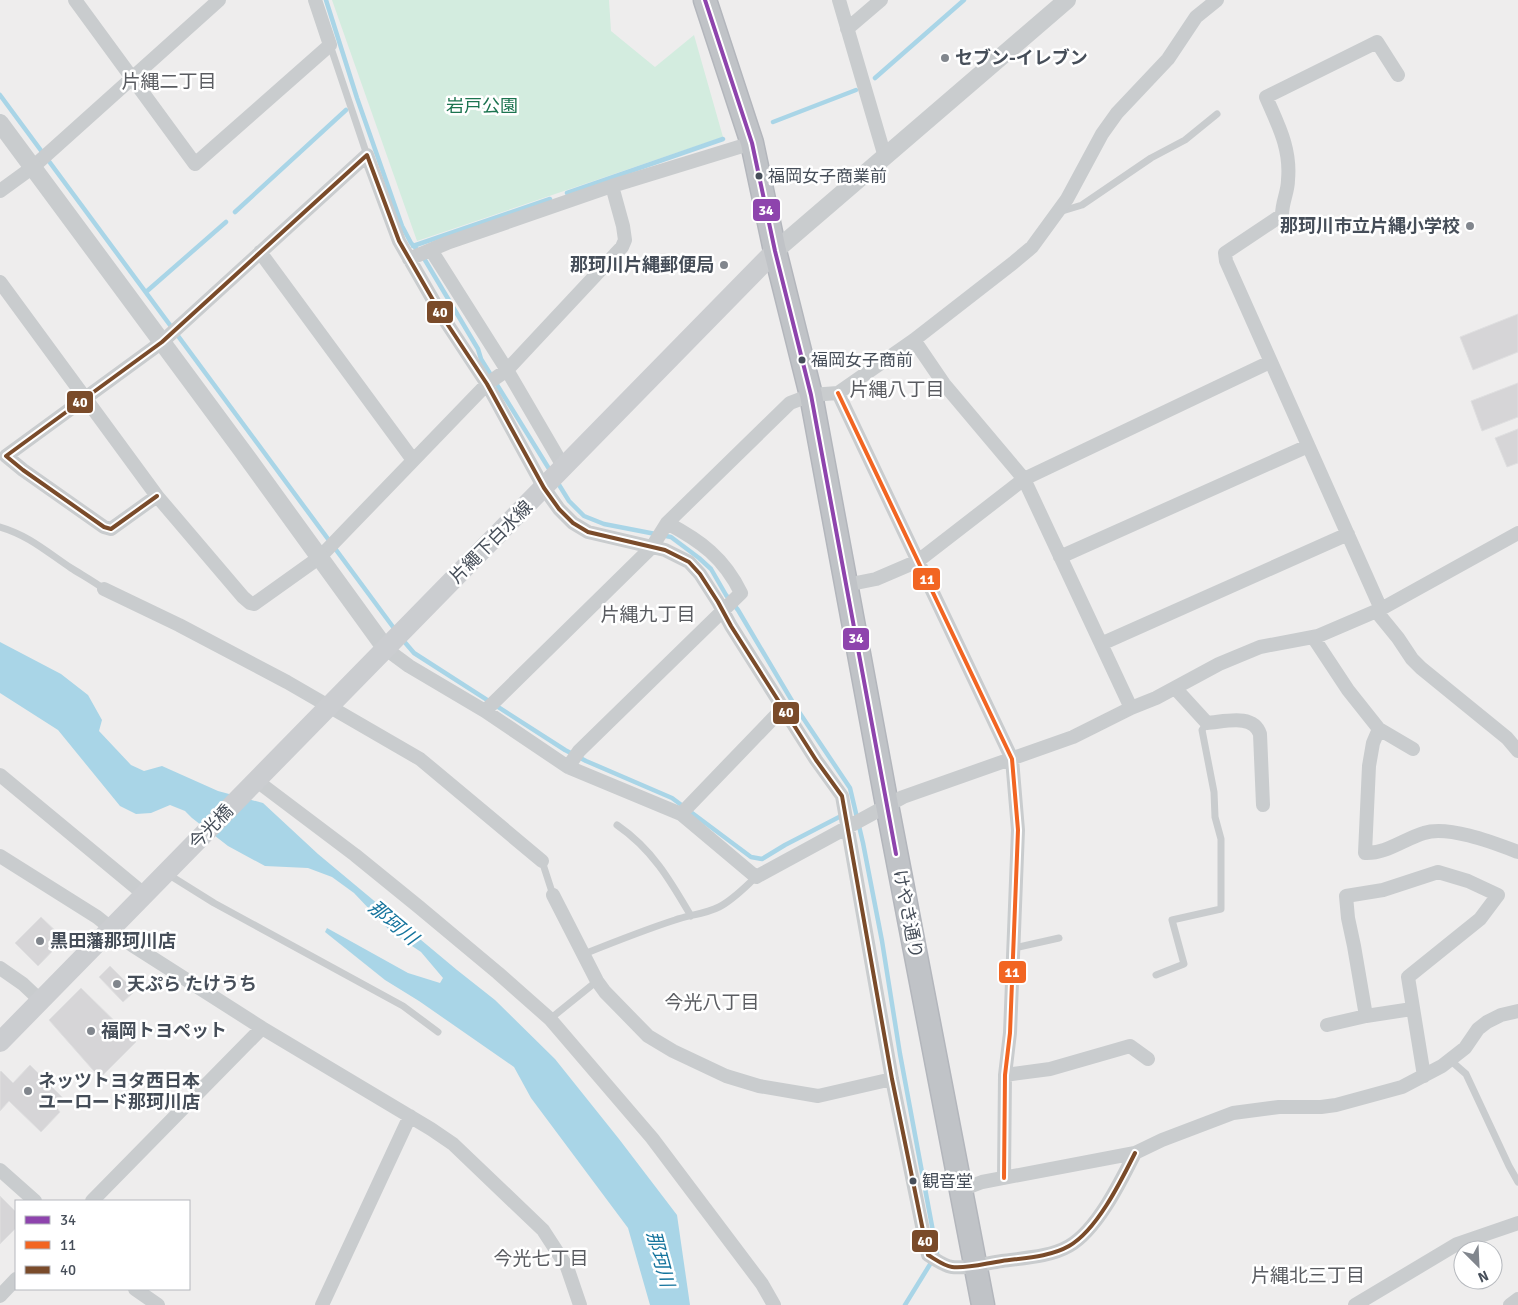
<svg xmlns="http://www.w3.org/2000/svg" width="1518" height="1305" font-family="Signika,'Noto Sans JP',sans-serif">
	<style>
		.green { fill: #d3ecdf }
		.water { fill: #a9d5e7 }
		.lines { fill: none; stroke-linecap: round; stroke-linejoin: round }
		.stream { stroke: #a9d5e7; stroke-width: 4.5 }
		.building { fill: #d6d5d7; stroke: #dfdfe0 }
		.trunk-casing { stroke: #b3b6bc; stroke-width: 25 }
		.service { stroke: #c9ccce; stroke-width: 7 }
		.minor { stroke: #c9ccce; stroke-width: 14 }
		.tertiary { stroke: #c9ccce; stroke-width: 18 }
		.secondary { stroke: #cbcdd0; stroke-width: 20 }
		.trunk { stroke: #c0c3c7; stroke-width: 22 }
		.bus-1-casing { stroke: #fff; stroke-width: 8 }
		.bus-2-casing { stroke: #fff; stroke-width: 8 }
		.bus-3-casing { stroke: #fff; stroke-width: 8 }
		.bus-1 { stroke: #8e44ad; stroke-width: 4 }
		.bus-2 { stroke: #f26522; stroke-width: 4 }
		.bus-3 { stroke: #7a4b2a; stroke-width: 4 }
		.poi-dot { fill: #81868d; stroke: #fff; stroke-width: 2 }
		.bus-dot { fill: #464e59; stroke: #fff; stroke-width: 2 }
		.labels { text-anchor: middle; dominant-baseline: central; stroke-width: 5; stroke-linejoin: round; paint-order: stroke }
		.bus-label { font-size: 17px; fill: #464e59; stroke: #fff; text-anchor: start }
		.poi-label { font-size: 18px; font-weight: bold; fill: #464e59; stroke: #fff; text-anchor: start }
		.park-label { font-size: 18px; fill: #1c7450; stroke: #fff }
		.street-label { font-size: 18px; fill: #464e59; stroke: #fff }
		.neighbourhood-label { font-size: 19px; fill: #5a5c61; stroke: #fff }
		.water-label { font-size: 19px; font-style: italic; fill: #15749d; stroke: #fff }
		.line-badge { stroke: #fff; stroke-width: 2 }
		.badge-label { font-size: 14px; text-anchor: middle; font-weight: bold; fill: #fff }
	</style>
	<rect width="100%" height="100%" fill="#eeeded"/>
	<!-- green -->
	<path class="green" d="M332,0H609L611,31L655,67L694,35L723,137L417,241Z"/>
	<!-- water -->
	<path class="water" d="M0,642L61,674L88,695L102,720L99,731L131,765L144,771L162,766L218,791L263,803L318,854L457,970L495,1000L555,1059L619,1139L677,1215L690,1305H650L628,1228L531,1098L514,1067L419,1001L385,980L325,932L327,928L408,973L440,983L443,978L421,952L391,932L354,893L332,877L308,868L265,866L228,846L192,818L185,811L170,805L151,813L136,814L120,806L58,730L0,693Z"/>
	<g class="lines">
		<!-- stream -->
		<path class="stream" d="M326,0L357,98L402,226L411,243L422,255L478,349L481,359L551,472
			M875,78L964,0
			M0,95L396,631
			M773,122L856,90
			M567,193L723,139
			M235,212L346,110
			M413,246L550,199
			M146,292L226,222
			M556,480L569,501L584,516L604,524L671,537L699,558L711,569L726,595L738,610L795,706L850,788L863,843L882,941L900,1054L937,1253L905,1305
			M402,639L414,653L565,750L586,761L672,798L751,857L762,859L785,845L843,815"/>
	</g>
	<!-- building -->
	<path class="building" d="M1518,314V352L1473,370L1460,337Z
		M1518,383V417L1482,431L1471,401Z
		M1518,429V463L1507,467L1495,438Z
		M41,917L64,939L38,966L15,943Z
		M110,966L135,991L123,1002L99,977Z
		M81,988L136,1042L100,1078L49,1020Z
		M30,1065L65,1100L57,1108L60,1112L41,1132L9,1101L0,1111V1072L1,1071L13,1083Z
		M0,1196L16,1212V1228L0,1244Z"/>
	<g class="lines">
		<defs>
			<path id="trunk" d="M705,0L752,143L775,251L811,395L887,805L983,1305"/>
		</defs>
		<!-- trunk casing -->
		<use href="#trunk" class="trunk-casing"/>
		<!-- service -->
		<path class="service" d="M330,45L367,155
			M1059,212L1082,205L1151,158L1185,140L1217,114
			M0,527C28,535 47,552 71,568C82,575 93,581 104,589
			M617,825C652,849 670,880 691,916
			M542,861L553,895
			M166,873L214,903L403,1006L438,1032
			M1014,948L1059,938
			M584,954C614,942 644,930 675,920C689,915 705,914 719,907C733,900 744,888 756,877
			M1156,975L1184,964L1172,920L1221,909V839L1215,817L1214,792L1202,730L1207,723
			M550,1019L597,981
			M1450,1060L1466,1074L1509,1166L1518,1182"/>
		<!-- minor -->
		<path class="minor" d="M75,0L195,164L330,45L315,0
			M839,0L885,157
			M847,29L881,0
			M0,191L33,167L219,0
			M431,250L507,370L563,466
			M260,252L413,460
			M409,259L447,243L612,186L752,143
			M0,282L157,496L243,597L250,603L254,604L320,557L487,384L507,370L622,247L625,240L623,226L612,186
			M914,340L944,384L1024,479L1131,708
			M838,393L1012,759L1018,830L1010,1033L1005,1075L1004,1178
			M157,496L111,529L104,527L23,470L6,456L162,342L367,155L399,241L444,319L487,384L544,488L559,509L573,523L588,532L665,550L689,562L700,574L718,602L731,626L816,760L842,796L892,1079L928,1255C935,1259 944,1266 952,1267C966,1269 987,1263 1002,1261C1023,1258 1050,1257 1069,1246C1097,1230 1121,1181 1135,1153
			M1060,557L1308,446
			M846,585L876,579L918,561L1024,479L1270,362
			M104,589L179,625L287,682L420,759L542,861
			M1381,609L1226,261L1225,253L1282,215C1282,202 1288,192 1288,180C1291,148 1278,125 1266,97L1377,42L1398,75
			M1376,611L1398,638L1412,659L1421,668L1507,738L1518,751
			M1313,637L1348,690L1379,729L1373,743L1369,766L1365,853C1386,854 1404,839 1424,833C1448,825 1494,843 1518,852
			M1101,644L1348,534
			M386,649L409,666L485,711L568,767L681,814L756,877L903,797L1073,737L1131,708L1156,698L1219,664L1260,647L1318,636L1381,609L1518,533
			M1175,688L1207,723C1224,722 1253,713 1260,734L1263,805
			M485,711L652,547L667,523L790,403L811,395L838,393L914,340L1013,263L1032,247L1067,199L1102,134L1117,113L1168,59L1196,17L1217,0
			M1379,729L1413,749
			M568,767L579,751L741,593C724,558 701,541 667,523
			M0,775L145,895
			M257,781L355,855L419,907L498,973L550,1019L652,1138L762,1284L774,1305
			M681,814L783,708
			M0,856L97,917L132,945L262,1028L431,1129L453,1144L543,1230L567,1267L580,1305
			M553,895L597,981L605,992L648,1036L673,1051L726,1076L759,1086L818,1096L892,1079
			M0,968L23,984L41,1001
			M1412,1009L1366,1016L1354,946L1348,918L1346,896L1383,890L1438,872L1468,881L1498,895L1480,919L1408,977L1424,1076
			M1327,1025L1366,1016
			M1005,1075L1050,1069L1130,1046L1148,1059
			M0,1170L35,1201
			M961,1190L982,1182L1135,1153L1162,1140L1233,1113L1279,1107H1321L1336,1105L1402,1087L1442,1066L1465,1048L1478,1029L1487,1022L1501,1015L1518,1011
			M92,1201L262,1028
			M135,1289L158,1305
			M0,1296L16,1279
			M322,1305L410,1116
			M1355,1305L1457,1244L1518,1223
			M1510,1305L1518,1299"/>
		<!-- tertiary -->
		<path class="tertiary" d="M0,123L241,449L386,649
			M775,251L1067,0"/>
		<!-- secondary -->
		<path class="secondary" d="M0,1042L775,251"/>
		<!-- trunk -->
		<use href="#trunk" class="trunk"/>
		<defs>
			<path id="bus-1" d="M705,0L752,143L775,251L811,395L896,854"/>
			<path id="bus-2" d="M838,393L1012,759L1018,830L1010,1033L1005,1075L1004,1178"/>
			<path id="bus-3" d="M157,496L111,529L104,527L23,470L6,456L162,342L367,155L399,241L444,319L487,384L544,488L559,509L573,523L588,532L665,550L689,562L700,574L718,602L731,626L816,760L842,796L892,1079L928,1255C935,1259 944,1266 952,1267C966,1269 987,1263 1002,1261C1023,1258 1050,1257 1069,1246C1097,1230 1121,1181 1135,1153"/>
		</defs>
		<!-- bus-1 casing -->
		<use href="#bus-1" class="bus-1-casing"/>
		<!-- bus-2 casing -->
		<use href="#bus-2" class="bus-2-casing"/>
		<!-- bus-3 casing -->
		<use href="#bus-3" class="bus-3-casing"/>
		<!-- bus-1 -->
		<use href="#bus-1" class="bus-1"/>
		<!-- bus-2 -->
		<use href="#bus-2" class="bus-2"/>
		<!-- bus-3 -->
		<use href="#bus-3" class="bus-3"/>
	</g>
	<!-- markers -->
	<g class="poi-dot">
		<circle cx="945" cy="58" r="5"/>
		<circle cx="1470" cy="226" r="5"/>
		<circle cx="724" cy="265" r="5"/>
		<circle cx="40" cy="941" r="5"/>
		<circle cx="117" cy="984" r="5"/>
		<circle cx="91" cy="1031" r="5"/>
		<circle cx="28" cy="1091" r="5"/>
	</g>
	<g class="bus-dot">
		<circle cx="759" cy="176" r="4.5"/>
		<circle cx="802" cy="360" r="4.5"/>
		<circle cx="913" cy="1181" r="4.5"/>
	</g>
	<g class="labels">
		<!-- bus labels -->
		<g class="bus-label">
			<text x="768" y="176">福岡女子商業前</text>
			<text x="811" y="360">福岡女子商前</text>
			<text x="922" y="1181">観音堂</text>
		</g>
		<!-- poi labels -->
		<g class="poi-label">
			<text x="955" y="58">セブン-イレブン</text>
			<text x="1460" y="226" text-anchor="end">那珂川市立片縄小学校</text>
			<text x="714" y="265" text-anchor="end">那珂川片縄郵便局</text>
			<text x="50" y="941">黒田藩那珂川店</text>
			<text x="127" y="984">天ぷら たけうち</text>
			<text x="101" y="1031">福岡トヨペット</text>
			<text x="38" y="1081">ネッツトヨタ西日本<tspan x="38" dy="21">ユーロード那珂川店</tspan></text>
		</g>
		<!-- park labels -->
		<g class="park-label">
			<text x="482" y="106">岩戸公園</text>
		</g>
		<!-- street labels -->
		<g class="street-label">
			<text transform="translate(491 542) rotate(-45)">片繩下白水線</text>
			<text transform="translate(211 827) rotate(-46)">今光橋</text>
			<text transform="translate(908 914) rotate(79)">けやき通り</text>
		</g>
		<!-- neighbourhood labels -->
		<g class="neighbourhood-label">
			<text x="169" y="82">片縄二丁目</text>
			<text x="897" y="390">片縄八丁目</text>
			<text x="648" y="615">片縄九丁目</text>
			<text x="712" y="1003">今光八丁目</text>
			<text x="541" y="1259">今光七丁目</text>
			<text x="1308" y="1276">片縄北三丁目</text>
		</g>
		<!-- water labels -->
		<g class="water-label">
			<text transform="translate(393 923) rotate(40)">那珂川</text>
			<text transform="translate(660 1259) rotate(75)">那珂川</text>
		</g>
	</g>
	<g class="line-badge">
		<rect x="752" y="198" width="29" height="24" rx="5" fill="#8e44ad"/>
		<rect x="426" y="300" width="28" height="24" rx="5" fill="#7a4b2a"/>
		<rect x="66" y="390" width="28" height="24" rx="5" fill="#7a4b2a"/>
		<rect x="912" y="567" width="29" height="24" rx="5" fill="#f26522"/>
		<rect x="842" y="627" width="28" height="24" rx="5" fill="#8e44ad"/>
		<rect x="772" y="701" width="28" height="24" rx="5" fill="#7a4b2a"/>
		<rect x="998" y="960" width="29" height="24" rx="5" fill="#f26522"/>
		<rect x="911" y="1229" width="28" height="24" rx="5" fill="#7a4b2a"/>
	</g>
	<g class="badge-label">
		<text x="766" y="215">34</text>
		<text x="440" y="317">40</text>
		<text x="80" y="407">40</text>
		<text x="927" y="584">11</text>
		<text x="856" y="643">34</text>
		<text x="786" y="717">40</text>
		<text x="1012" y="977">11</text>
		<text x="925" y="1246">40</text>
	</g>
	<!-- legend -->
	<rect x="15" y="1200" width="175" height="90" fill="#ffffff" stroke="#b5b8bd"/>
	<rect x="25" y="1216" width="25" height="8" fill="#8e44ad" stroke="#b5b8bd"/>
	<text x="60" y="1225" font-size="15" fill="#464e59">34</text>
	<rect x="25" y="1241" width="25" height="8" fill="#f26522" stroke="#b5b8bd"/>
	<text x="60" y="1250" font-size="15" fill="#464e59">11</text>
	<rect x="25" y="1266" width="25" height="8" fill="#7a4b2a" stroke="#b5b8bd"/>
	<text x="60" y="1275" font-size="15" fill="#464e59">40</text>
	<!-- north arrow -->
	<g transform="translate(1478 1265) rotate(156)"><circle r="24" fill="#ffffff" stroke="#b5b8bd"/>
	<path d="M0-4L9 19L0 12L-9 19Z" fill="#81868d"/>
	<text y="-8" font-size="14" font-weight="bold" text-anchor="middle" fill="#464e59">N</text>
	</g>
</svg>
